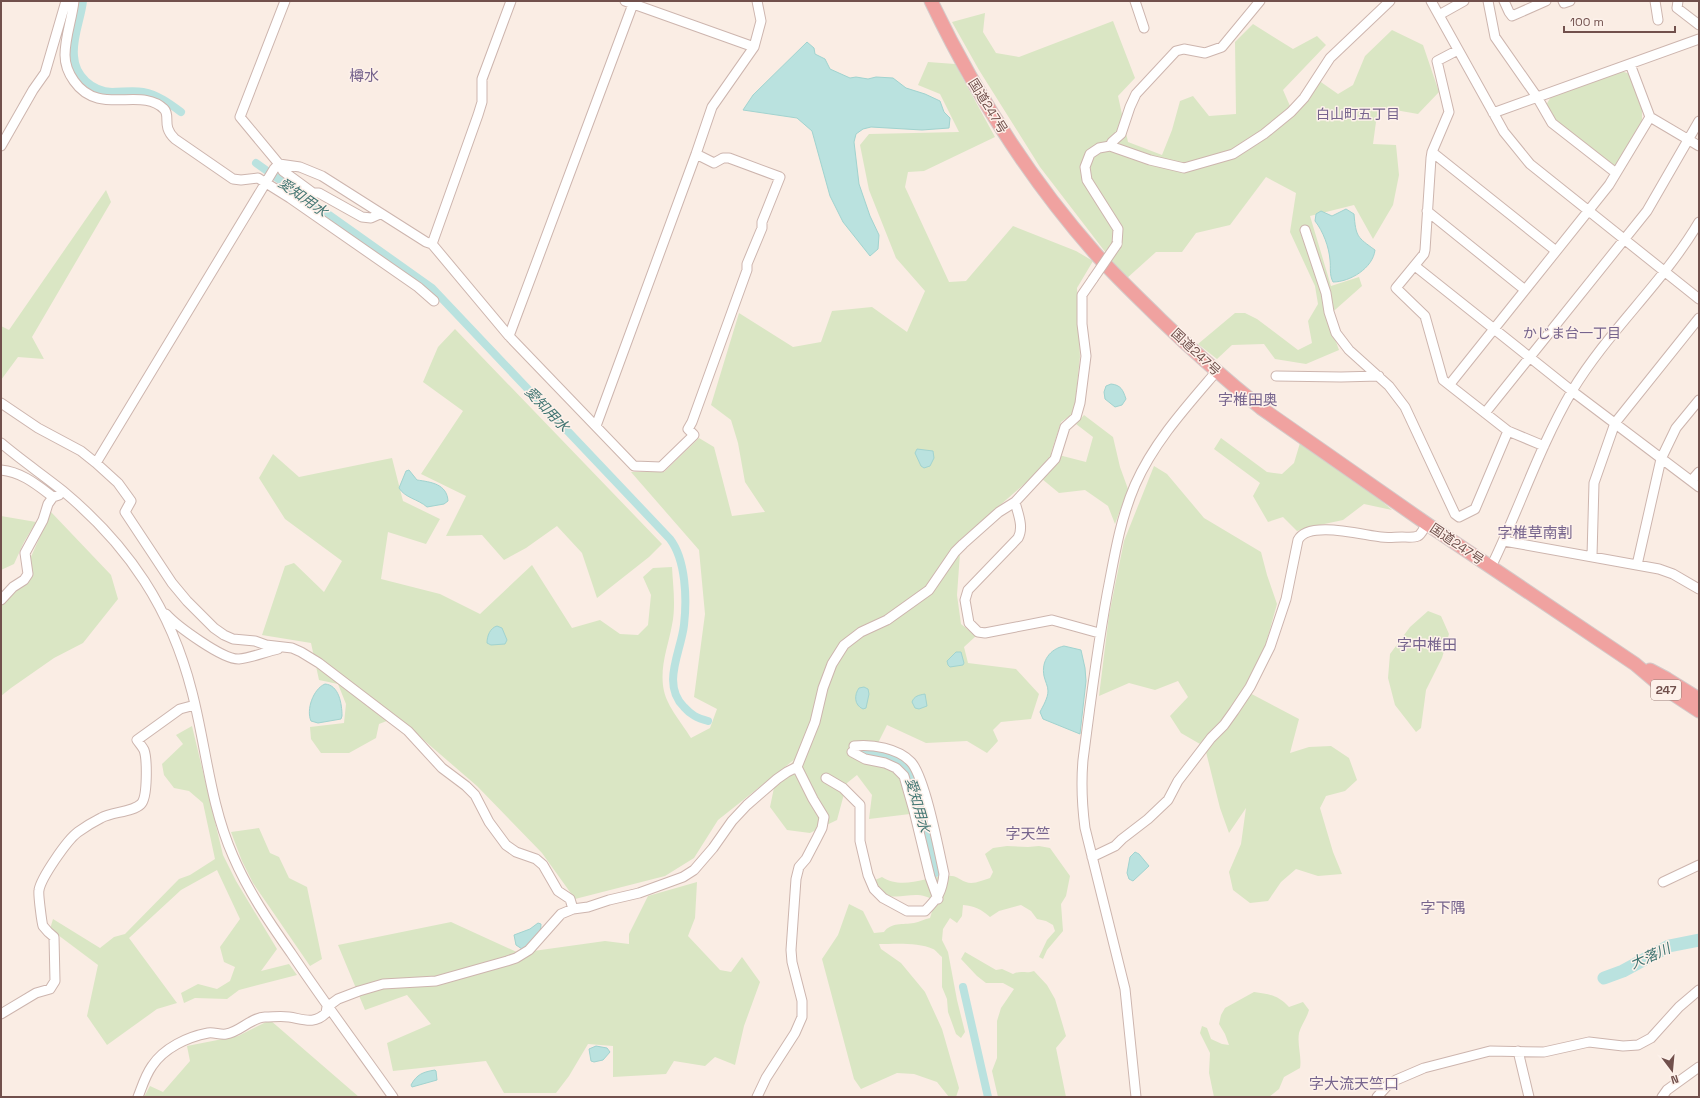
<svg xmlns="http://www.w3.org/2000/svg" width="1700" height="1098" font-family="'Space Grotesk','Noto Sans JP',sans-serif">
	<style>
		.green { fill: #dae6c4 }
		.water { fill: #bae2df; stroke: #a1d3cf }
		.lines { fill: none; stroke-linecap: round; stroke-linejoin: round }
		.canal { stroke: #bae2df; stroke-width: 8 }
		.river { stroke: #bae2df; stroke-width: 13 }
		.minor-casing { stroke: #cdb5ae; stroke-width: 11 }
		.highway-casing { stroke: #d4cac9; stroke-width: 15 }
		.minor { stroke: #fff; stroke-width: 9 }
		.highway { stroke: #f0a2a0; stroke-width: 13 }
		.minor-bridge-casing { stroke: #cdb5ae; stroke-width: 11; stroke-linecap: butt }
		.minor-bridge { stroke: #fff; stroke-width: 9 }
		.labels { text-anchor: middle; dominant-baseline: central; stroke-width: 3; stroke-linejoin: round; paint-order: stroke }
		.shield { fill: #fdf1ea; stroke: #9b807b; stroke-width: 1 }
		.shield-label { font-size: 12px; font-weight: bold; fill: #71504c }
		.street-label { font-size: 13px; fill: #71504c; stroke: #fdf1ea }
		.neighbourhood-label { font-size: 14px; fill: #76648d; stroke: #fdf1ea }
		.water-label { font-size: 14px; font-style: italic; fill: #417572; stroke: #fdf1ea }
		.quarter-label { font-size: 15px; fill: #76648d; stroke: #fdf1ea }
	</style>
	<rect width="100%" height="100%" fill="#faede4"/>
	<!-- green -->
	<path class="green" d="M985,13L983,32L996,53L1019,57L1113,21L1135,78L1118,96L1128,142L1162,155L1172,130L1180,101L1193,96L1209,116L1236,114L1235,42L1253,24L1293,49L1317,36L1326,45L1283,90L1290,106L1318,80L1338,94L1353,85L1365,56L1392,30L1423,45L1439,92L1418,114L1378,107L1373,144L1396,145L1399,175L1393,205L1373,239L1354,205L1310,216L1331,286L1359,277L1362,286L1327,317L1339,350L1306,364L1275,359L1264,344L1232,345L1217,359L1198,344L1235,313H1245L1257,319L1298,350L1312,343L1308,321L1318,304L1315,286L1290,232L1296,193L1266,177L1230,225L1196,233L1182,252H1156L1126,279L1040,167L979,70L952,22Z
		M928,62L955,64L995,137L924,171L908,172L905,187L949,282L966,281L1013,226L1076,251L1093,261L1077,288L1080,357L1074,413L1061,422L1051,453L1086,462L1093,437L1076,424L1084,415L1113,437L1120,467L1128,489L1115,524L1108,506L1085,490L1059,493L1036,474L961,539L957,595L961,624L976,636L964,647L968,663L1016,669L1039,694L1031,719L1001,722L993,730L998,741L987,753L967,741L926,743L887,725L878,743L853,741L849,754L864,762L890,769L904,783L910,814L869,819L872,795L857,775L847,783L837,820L810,833L787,830L770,807L775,783L795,759L718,820L694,858L665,876L575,899L542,853L477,786L397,717L379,724L376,738L349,753H321L311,739L310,727L344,723L346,704L338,684L319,680L311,643L262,635L285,566L294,563L324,592L342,561L285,519L259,478L273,454L299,477L392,458L403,501L440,519L426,544L388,532L381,579L440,594L480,614L532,565L572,628L600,620L620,634L638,635L648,625L651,595L643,577L653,568L672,567C673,586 676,606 672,625C668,647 659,668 664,691C667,706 683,725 691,738L710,728L717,709L694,697L705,614L699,550L631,472H664L699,438L714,447L732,516L765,512L745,482L738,443L731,420L711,405L739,313L793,347L821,342L832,311L872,307L907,332L925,291L896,258L869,190L860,145L869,134L959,132L940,94L918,85Z
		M1621,71L1630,74L1642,108V123L1615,167L1554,120L1546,105L1552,95Z
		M106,190L111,202L32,337L44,359L18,357L1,380V326L9,330Z
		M455,329L662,544L649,557L597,598L582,553L557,526L526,548L504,560L482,535L446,536L466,496L421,474L463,411L423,382L438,347Z
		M1221,438L1267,472L1282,474L1294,463L1300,443L1357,480L1392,510L1364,504L1343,520L1315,526L1297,531L1283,517L1268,522L1253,496L1260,483L1214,449Z
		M1154,466L1167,474L1204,518L1261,552L1267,575L1277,604L1260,665L1244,690L1299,719L1290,753L1309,747L1331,746L1349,758L1357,780L1345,791L1326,796L1320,808L1333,852L1342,874L1318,876L1296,869L1281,882L1268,901L1250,903L1233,890L1229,872L1241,844L1246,808L1229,833L1220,808L1206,752L1200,744L1181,733L1170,716L1188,697L1178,681L1155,690L1129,683L1099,696L1109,615L1124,541Z
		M51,512L111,575L118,599L83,643L54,658L11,688L1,696V604L14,592L26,568Z
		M1,516L36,522L24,542L14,564L1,570Z
		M1428,611L1441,616L1449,634L1442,658L1426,690L1421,728L1416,732L1395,705L1388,678L1390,654L1410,627Z
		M192,726L223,855L236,881L277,949L261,971L289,964L297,975L239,990L227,999L195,998L184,1003L181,993L198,984L217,989L230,981L235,967L224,962L220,947L240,919L217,870L181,890L129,938L177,1003L157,1009L107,1045L87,1016L98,965L50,929L53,919L100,948L114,937L125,934L179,879L190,875L215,859L203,803L189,791L174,788L164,775L162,764L183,744L176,735Z
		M259,828L270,853L279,857L289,878L307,887L322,959L310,966L253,883L242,861L231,832Z
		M1007,846L1028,847L1039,846L1050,848L1070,876L1066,896L1061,904L1063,931L1047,950L1043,959L1039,957L1047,940L1055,931L1053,925L1046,921L1037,919L1031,911L1021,905L999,911L990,917C981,909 975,906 963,905L962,916L957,923L950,918L943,929L942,940L948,952L957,1000L965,1032L961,1038L956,1034L948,1012L947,999L942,987V957C939,955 936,950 933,949C918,942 895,944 879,944L881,949L901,963L925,992L942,1029L959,1088L956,1097H949L937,1082L914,1074L897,1073L861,1089L854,1079L822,959L838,935L849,904L863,911L874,933L884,932C891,922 903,925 914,923C919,922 925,919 930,918L935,902C914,883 886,913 875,880L882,877C902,890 926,877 946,876C957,875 957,879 966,882C973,885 983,880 990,878L993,872L985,854L993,848Z
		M697,882L695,918L688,936L720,970L731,972L742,957L760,982L744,1026L735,1065L715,1057L705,1066L674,1061L666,1074L613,1077V1046L588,1044L569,1076L556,1093H504L486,1061L393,1071L387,1043L431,1024L407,995L365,1010L338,945L451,922L519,953L605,941L629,944V934L648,896Z
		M965,952L996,970L1002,969L1013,974C1020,970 1027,974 1034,971L1047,985L1055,999L1066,1036L1056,1048L1066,1097H998L992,1071L997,1058V1021L1001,1008L1014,989L1003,983H986L977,976L961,959Z
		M1254,992C1269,994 1278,995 1289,1007L1303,1002L1309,1010C1307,1018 1301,1025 1299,1033C1297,1045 1302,1057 1300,1068L1284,1077L1279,1089L1269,1097H1214L1209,1073L1210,1053L1200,1033L1202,1026L1207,1028L1211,1039L1222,1044L1229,1045L1225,1034L1219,1024L1221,1015L1225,1008Z
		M270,1020L359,1097H144L150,1086L163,1092L190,1061L187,1046L238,1036Z"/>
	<!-- water -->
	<path class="water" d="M807,42L814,48L815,54L825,59L830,69L850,78L856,77L868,79L876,77L893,78L906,88L925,94L940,101L944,112L950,118L949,128L922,130L871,127L863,129L856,134L854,142L859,184L870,216L879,235L878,249L870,256L843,222L830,196L812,131L797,118L743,110L753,95Z
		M1346,209L1354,214C1356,237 1357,237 1375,250C1373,268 1350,282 1333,282C1329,274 1331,268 1330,260C1329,247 1323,231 1315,221L1316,214L1321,211L1332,216Z
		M1111,384C1121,385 1123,390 1126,399L1122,405L1115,407L1105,399L1104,392L1106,386Z
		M917,449L933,451L934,458L930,466L924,468L921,466L915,453Z
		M409,470L417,480C431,482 447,484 448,501L444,504L427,507C418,499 405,498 399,488L406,471Z
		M497,626L502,628L507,640L505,644L491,645L487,643C487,636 490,628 497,626Z
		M1064,646L1081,650L1085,668L1086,681L1080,734L1043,719L1040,712C1043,706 1048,698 1048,691C1048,686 1045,681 1044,676C1041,661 1050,649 1064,646Z
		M956,652H961L964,663L963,665L950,667L948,665L947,661Z
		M325,684C339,685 342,704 342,716L341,719L318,723L311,721C306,710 313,689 325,684Z
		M864,687L868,689L869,694L866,708L863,709C854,705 854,695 859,688Z
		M925,694L927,706L919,709L915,708L912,702C914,696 919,695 925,694Z
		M1135,852L1139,854L1149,866L1133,881L1129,879L1127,873L1130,857Z
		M538,923L541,924C542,934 530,947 522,949L516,945L514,935L530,929Z
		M596,1046L607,1048L610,1052L603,1060L594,1062L591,1061L589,1049Z
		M435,1070L436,1071L437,1080L412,1087L411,1085C417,1074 423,1072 435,1070Z"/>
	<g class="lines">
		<!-- canal -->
		<path class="canal" d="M83,1C81,19 72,38 74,56C75,76 92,91 112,92C123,92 133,90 143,92C158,95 169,103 181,112
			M256,163L432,288L670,539C686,560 687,599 684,625C681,652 661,684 684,707C691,715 697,718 708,721
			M854,750C874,754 897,755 910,773L936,873
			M963,987L988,1097"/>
		<!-- river -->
		<path class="river" d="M1604,978L1623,971L1669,946L1699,940"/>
		<defs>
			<path id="minor" d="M74,1C72,19 65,37 65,55C65,65 69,74 74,81C99,117 141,86 164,109C171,116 161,126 175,139L233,179L241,180L258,178L290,198L418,287L434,301
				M625,1L754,47
				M1135,1L1144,28
				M1431,1L1504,132L1530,164L1699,299
				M1488,1L1495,37L1537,97L1552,123L1616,173
				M1504,1L1509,12L1512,16L1546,1
				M1563,1L1564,3L1570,1
				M1655,1L1658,20
				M1678,1L1677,8L1699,25
				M1439,15L1464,1
				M1458,50L1437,61L1449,112L1432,152L1431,158L1425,250L1424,254L1396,288L1425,316L1443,380L1508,431L1544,446
				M1630,64L1650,117L1699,146
				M1493,113L1699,39
				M1,146L33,90L45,73L66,1
				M1110,146L1112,142L1121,134L1130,107L1136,94L1176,51L1184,49L1205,53L1222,47L1260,1
				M1432,152L1556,251
				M279,164L300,167L322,176L426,242L432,244L509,336L634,466L661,467L694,435L688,429L692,422L747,270V264L762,228V222L780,177L729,158H723L714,163L696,154
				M279,164L283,171L313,193H319L362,217L371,218L380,214
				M1427,211L1525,290
				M1305,230L1326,293L1329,312L1336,333L1349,350L1389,386L1405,407L1455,514L1459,517L1475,509L1508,431
				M432,244L478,115L482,102V79L511,1
				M1117,244L1118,229L1087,180L1085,167L1090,154L1099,148L1110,146L1150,160L1184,168L1233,154L1264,134L1291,112L1304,98L1330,58L1390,1
				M1415,266L1572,391L1699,487
				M509,336L633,4
				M1276,376L1341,377L1379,376
				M1450,384L1609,185L1650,117
				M1,403L38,428L81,451L96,463L274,169L279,164L240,117L285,1
				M1485,413L1647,211L1699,121
				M596,426L696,154L712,107L754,47L761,21L757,1
				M1,443C21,460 43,475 63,491C129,546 171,609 192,692C206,746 210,804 233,856C248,891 269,922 291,953C324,1002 359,1049 393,1097
				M96,463L118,483L131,501L125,512L172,583L187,601L214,628L224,635L233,639L255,641L266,645L292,648L301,652L319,663L408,731L442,768L466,786L475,795L489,822L506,845L516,852L536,859L543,865L558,891L570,899L573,909
				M1,470C22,472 37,485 53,497L59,495
				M1691,481L1699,472
				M1015,502C1018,514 1024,527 1018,538L968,590L965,600L969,623L978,632L985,633L1052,620L1099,633
				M1504,541L1659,569L1673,574L1699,589
				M1592,556L1594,483L1615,423L1699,318
				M1637,565L1661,459L1676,428L1699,400
				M1491,567C1519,510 1539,447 1572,391C1608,331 1663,283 1699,222
				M1,600L13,587L24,580L28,574L25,553L43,520L48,504L53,497
				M166,614C177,626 223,660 239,659C251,658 265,652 278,649
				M852,752L865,759L885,763L896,768L904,776L914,811L930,877L938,899
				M826,778L843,788L860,805V841L868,875L874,889L883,898L907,911H925C938,898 942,892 944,874C939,851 925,777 911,762C898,748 872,744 854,746
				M1092,857L1115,846L1122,839L1148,819L1168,800L1178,781L1211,738L1224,725L1234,711L1250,687L1270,647L1286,599L1298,540C1308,520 1362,535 1381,537C1388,538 1395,537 1402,537C1407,537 1413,538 1418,536C1422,534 1424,527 1427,524
				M1663,882L1699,865
				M1,1014L36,993L50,989L55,981L54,937C50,934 46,930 43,926C42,924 38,894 39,890C41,878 67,840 78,832C85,827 93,822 101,818C112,812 133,812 141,804C148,797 147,758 144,750C142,746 139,743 137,740L180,709L195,705
				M1518,1051L1529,1097
				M138,1097C142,1087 145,1076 152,1066C164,1048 187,1037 208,1033C214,1032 220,1035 226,1034C240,1032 250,1018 265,1017C273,1017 281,1016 289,1017C303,1019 314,1025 326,1013L327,1007L338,999L359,991L383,984L436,981L507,961L516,958L529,950L561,914L573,909L588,907L609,900L639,893L683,877L694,870L713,848L732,821L747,805L777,779L787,772L797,767L815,722L823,688L832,664L844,645L861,632L887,620L929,590L955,552L963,544L999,512L1015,502L1055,459L1065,427L1076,417L1080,403L1086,356L1082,324V295L1093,279
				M757,1097L766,1078L795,1033L802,1017V1001L792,962L791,950L796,879L799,867L806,859L817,838L822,828L824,817L813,799L797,767
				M1136,1097L1125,989L1085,828C1082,805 1081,783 1083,760C1091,699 1098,639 1110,579C1116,547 1122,515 1135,485C1154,442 1186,407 1216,372
				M1377,1097L1387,1086L1396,1080L1424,1068L1490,1051L1544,1052L1589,1042L1623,1046L1638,1045L1651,1038L1679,1007L1699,990
				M1662,1097L1667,1090L1699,1067"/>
			<path id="highway" d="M931,1C974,91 1029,178 1095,253C1116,277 1139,298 1161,320C1193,351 1226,380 1261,408L1427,524L1635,664L1661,686L1699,711
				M1650,670L1667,679L1699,699"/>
		</defs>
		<!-- minor casing -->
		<use href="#minor" class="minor-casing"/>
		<!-- highway casing -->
		<use href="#highway" class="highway-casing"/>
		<!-- minor -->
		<use href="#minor" class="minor"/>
		<!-- highway -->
		<use href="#highway" class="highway"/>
		<defs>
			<path id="minor-bridge" d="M1093,279L1117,244"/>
		</defs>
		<!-- minor-bridge casing -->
		<use href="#minor-bridge" class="minor-bridge-casing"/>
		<!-- minor-bridge -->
		<use href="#minor-bridge" class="minor-bridge"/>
	</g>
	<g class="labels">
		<!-- shield labels -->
		<rect class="shield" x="1651" y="680" width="30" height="20" rx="3"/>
		<g class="shield-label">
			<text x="1666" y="690">247</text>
		</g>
		<!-- street labels -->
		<g class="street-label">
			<text transform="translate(988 106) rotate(58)">国道247号</text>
			<text transform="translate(1196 352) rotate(43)">国道247号</text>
			<text transform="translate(1457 544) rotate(34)">国道247号</text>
		</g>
		<!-- neighbourhood labels -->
		<g class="neighbourhood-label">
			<text x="1358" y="114">白山町五丁目</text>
			<text x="1572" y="333">かじま台一丁目</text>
		</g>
		<!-- water labels -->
		<g class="water-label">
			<text transform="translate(303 197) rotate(35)">愛知用水</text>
			<text transform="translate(547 409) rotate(46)">愛知用水</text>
			<text transform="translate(918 805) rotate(74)">愛知用水</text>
			<text transform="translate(1650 956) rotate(-24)">大落川</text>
		</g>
		<!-- quarter labels -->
		<g class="quarter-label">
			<text x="364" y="75">樽水</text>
			<text x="1248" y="399">字椎田奥</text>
			<text x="1535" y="532">字椎草南割</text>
			<text x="1427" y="644">字中椎田</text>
			<text x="1028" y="833">字天竺</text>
			<text x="1443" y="907">字下隅</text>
			<text x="1354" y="1083">字大流天竺口</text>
		</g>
	</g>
	<!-- border -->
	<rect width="1700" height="1098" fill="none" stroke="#71504c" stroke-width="4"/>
	<!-- north arrow -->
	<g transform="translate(1672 1070) rotate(164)" stroke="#fdf1ea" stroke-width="3" paint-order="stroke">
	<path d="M0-3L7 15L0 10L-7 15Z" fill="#71504c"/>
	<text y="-6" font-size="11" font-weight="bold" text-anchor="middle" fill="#71504c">N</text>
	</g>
	<!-- scale -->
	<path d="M1564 26v6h111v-6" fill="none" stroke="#71504c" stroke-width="2"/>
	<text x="1570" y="26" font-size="12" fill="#71504c" stroke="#fdf1ea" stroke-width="3" paint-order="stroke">100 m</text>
</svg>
